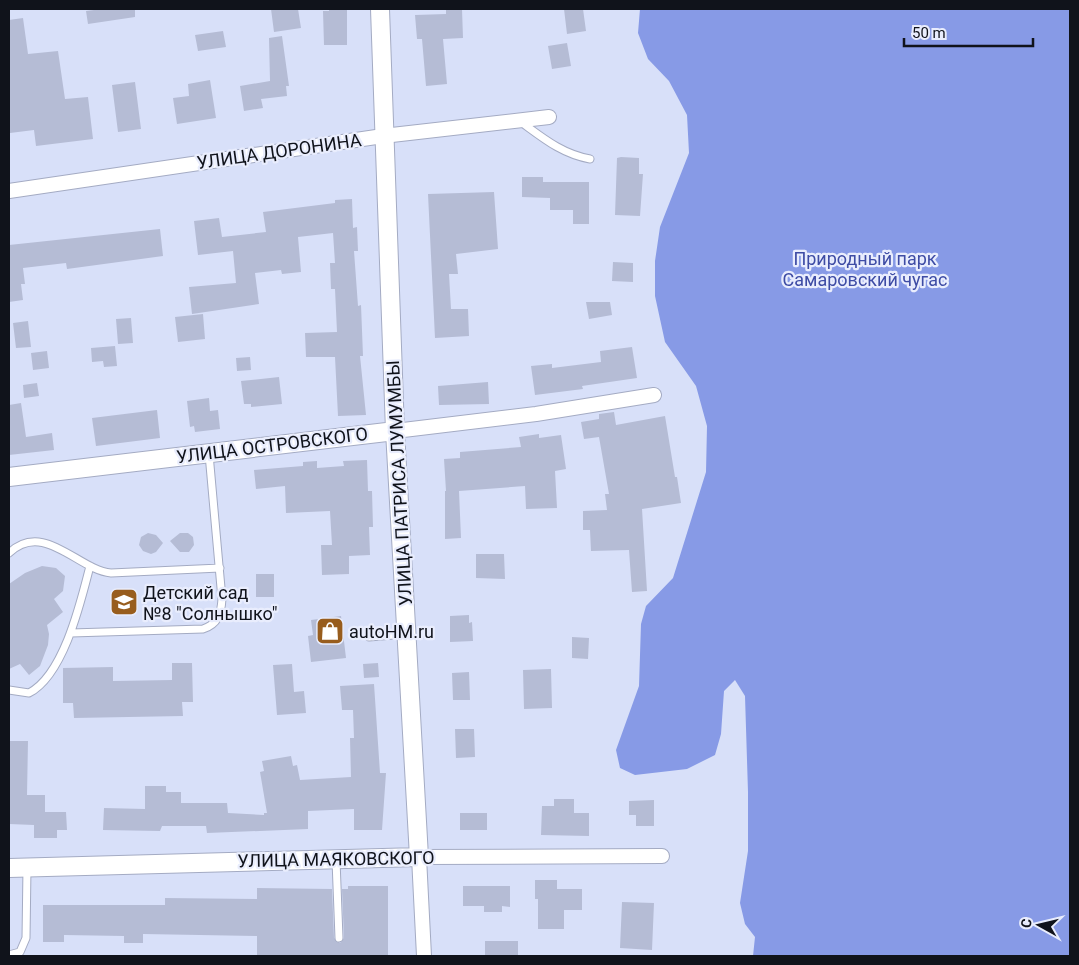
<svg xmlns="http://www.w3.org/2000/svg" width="1079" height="965" font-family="Roboto,sans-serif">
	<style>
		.forest { fill: #879ae6 }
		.building { fill: #b5bcd5 }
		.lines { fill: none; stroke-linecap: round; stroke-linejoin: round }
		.service-casing { stroke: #a4abc3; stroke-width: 9 }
		.minor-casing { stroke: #a4abc3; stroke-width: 16 }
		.tertiary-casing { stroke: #a4abc3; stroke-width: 20 }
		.service { stroke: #fff; stroke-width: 7 }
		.minor { stroke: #fff; stroke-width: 14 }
		.tertiary { stroke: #fff; stroke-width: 18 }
		.labels { text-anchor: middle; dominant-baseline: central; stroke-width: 4.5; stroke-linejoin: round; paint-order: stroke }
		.street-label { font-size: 18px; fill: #10131b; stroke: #e9edfd }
		.park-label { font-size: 18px; fill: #3e4ca5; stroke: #e9edfd }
		.poi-label { font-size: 18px; fill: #10131b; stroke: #e9edfd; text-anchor: start }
	</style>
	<rect width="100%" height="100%" fill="#d8e0f9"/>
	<!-- forest -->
	<path class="forest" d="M640,9H1070V956H753L755,937L745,924L740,903L748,851V792L745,696L735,680L724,691L721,734L715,755L687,769L635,775L620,768L616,750L639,686L641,624L646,606L673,578L706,472L707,426L696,386L665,342L655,296V261L660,227L689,153L687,115L669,81L648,59L638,33Z"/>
	<!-- building -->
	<path class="building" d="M102,9H135V17L88,24L86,11Z
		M271,9H298L301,28L274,32Z
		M329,9H347V45H324L323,11H329Z
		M462,9L463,38L443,39L447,84L426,86L422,39H417L415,15L446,14V10Z
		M564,9H583L586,31L567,34Z
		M23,18L28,54L58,51L65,99L88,97L93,139L36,146L34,130L10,133L9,20Z
		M223,31L226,47L198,51L195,35Z
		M282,36L289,86H286L287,96L261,99L263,108L244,111L240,86L270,81L269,38Z
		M567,43L571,66L552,69L548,46Z
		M210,80L216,118L177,124L173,98L189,96L188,84Z
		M135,82L141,129L118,132L112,85Z
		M621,157L639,158V174H643L640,216L615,215L617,158Z
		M522,177H543V182H589V224H573V210H550V198L522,197Z
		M494,192L498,249L456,254L458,274H449L451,309H468L469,336L435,338L428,194Z
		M352,199L353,228L357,227L358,251H354L358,306L361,305L363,356H360L366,415L338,416L335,357H306L305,333L337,332L335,289H331L330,263H335L333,233L298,237L301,272L282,274L281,270L255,273L259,304L192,314L189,287L236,283L233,251L198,255L194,221L219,218L222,237L266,232L263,212L335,203V200Z
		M160,229L163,256L67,269L66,263L23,268L25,284H21L23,300L9,302V245Z
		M613,262L633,263V282L612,281Z
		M586,302H610L612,315L589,319Z
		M203,314L205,339L178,342L175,317Z
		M131,318L133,343L118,344L116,319Z
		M28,321L31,347L16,348L13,323Z
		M115,346L117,366L104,367L103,361L92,362L91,348Z
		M632,347L637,378L582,386L583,389L535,395L531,366L552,364V368L601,362L600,351Z
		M47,351L49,368L33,370L31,353Z
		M250,357L251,370L237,371L236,358Z
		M279,377L282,404L251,407V404H244L241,381Z
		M488,382L489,404L439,405L438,386Z
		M37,383L39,396L24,398L23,385Z
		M209,398L210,411L218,410L220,429L195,432L194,426L190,427L187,401Z
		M21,403L26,437L52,433L54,450L9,455V405Z
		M157,410L160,438L96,446L92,418Z
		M614,412L616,425L665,416L675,477H677L681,503L642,509L647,591L632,592L629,550L591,551L590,530H583V511L607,510L605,494H609L599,437L584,439L581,422L599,419V414Z
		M539,434V438L561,435L566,469L555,471L557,508L526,509L525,486L459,491L461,538L445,539V491H446L444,459L460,458V452L521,447L519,437Z
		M367,460L368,491H372L373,527H369L370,555L349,556V574L322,575L321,545H332L330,511L286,513L285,486L256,489L254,470L303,466V462L317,461V468L344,466L343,461Z
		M148,533L156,535L163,543L156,552L151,554L143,551L139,545L141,537Z
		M180,533H188L193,537L194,545L189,552H180L170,541Z
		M476,554H504L505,579L476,578Z
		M42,566L56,568L65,576L63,591L54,599L63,612L47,625L49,634L48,645L40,666L29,675L20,664L9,669V584L25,573Z
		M256,574H274V597H256Z
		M469,615V623L472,622L473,641L450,642V616Z
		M341,616L346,658L311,662L308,636L313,635L311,620Z
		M572,637L589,638L588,659L572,658Z
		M172,663H192L193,702H182L183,716L74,718L73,703H63V668L113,667V681L172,680Z
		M378,663L379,677L364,678L363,664Z
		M292,664L294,692L304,691L306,713L277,715L273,665Z
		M551,669L552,708L524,709L523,670Z
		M469,672L470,700H453L452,673Z
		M374,684L380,773H386L382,830H354V809L308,811V829L207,833L206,826H162L160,831L103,830L104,808L145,809V786H166V792H181V803H227L228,813L264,815V813H267L260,772L264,771L262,761L291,756L293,766L297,765L300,780L351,777L350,738H354L353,710H342L340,686Z
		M455,729H474L475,757L456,758Z
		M9,741H28L27,795H45V812H66L67,830H57V838H34V825L9,824Z
		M554,799H574V813H589V836L541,835L542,806H554Z
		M654,800V826H636V815H629V801Z
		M460,813H487V830H460Z
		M535,880H557V889H582V910H564V929H538V899H535Z
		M348,886H388V956H257V936L143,934V943H124V936L64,935V942H43V905H165V898L257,899V888L332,889L334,938L340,943L344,938L342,889H348Z
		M463,886H510V907L502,906V912H484V906H463Z
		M622,902L654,903L652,950L620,948Z
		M485,941H518V956H485Z"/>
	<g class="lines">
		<defs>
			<path id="service" d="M521,122C543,138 562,154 590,159
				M9,553C44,520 78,570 111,573L220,568
				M71,633L203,629C218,624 221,614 222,599L209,454
				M369,637L406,634
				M9,690L29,693C64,675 81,601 90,566
				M336,860L339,938
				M9,955L20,952L26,938L27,868"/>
			<path id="minor" d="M9,191L383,136L549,117
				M395,431L536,414L654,395
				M424,956L419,857L662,856"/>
			<path id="tertiary" d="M9,477L395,431
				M9,868L419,857L395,431L380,9"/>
		</defs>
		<!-- service casing -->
		<use href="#service" class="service-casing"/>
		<!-- minor casing -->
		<use href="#minor" class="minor-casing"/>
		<!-- tertiary casing -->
		<use href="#tertiary" class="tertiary-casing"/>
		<!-- service -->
		<use href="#service" class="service"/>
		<!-- minor -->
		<use href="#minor" class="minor"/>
		<!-- tertiary -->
		<use href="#tertiary" class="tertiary"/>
	</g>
	<!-- icons -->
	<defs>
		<symbol id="school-square" viewBox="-11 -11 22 22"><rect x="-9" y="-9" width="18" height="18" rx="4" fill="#985d1d" stroke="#e9edfd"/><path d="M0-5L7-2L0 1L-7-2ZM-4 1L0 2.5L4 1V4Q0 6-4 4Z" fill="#fff"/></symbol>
		<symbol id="shop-square" viewBox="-11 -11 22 22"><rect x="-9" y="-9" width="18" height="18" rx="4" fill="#985d1d" stroke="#e9edfd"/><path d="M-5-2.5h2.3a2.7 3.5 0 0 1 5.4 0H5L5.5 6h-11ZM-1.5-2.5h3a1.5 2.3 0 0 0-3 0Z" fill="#fff"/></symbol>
	</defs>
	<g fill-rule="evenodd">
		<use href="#school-square" x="108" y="586" width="32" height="32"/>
		<use href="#shop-square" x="314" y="615" width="32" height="32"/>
	</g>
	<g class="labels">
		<!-- street labels -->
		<g class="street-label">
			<text transform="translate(279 151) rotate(-8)">УЛИЦА ДОРОНИНА</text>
			<text transform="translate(272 445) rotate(-7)">УЛИЦА ОСТРОВСКОГО</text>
			<text transform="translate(399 483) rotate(-93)">УЛИЦА ПАТРИСА ЛУМУМБЫ</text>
			<text transform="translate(336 859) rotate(-1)">УЛИЦА МАЯКОВСКОГО</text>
		</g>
		<!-- park labels -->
		<g class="park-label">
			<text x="865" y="258">Природный парк<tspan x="865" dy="21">Самаровский чугас</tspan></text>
		</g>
		<!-- poi labels -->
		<g class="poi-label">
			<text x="143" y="592">Детский сад<tspan x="143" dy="21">№8 "Солнышко"</tspan></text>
			<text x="349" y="631">autoHM.ru</text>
		</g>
	</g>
	<!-- border -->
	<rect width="1079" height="965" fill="none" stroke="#10131b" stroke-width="20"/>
	<!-- north arrow -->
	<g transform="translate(1039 925) rotate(278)" stroke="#e9edfd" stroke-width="4" paint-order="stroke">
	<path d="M0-4L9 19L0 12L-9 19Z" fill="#10131b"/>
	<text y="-8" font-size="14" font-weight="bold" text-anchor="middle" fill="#10131b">С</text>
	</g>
	<!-- scale -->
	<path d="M904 38v8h129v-8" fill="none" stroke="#10131b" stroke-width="2.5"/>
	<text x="912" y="38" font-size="15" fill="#10131b" stroke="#e9edfd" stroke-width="4" paint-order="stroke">50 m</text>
</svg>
